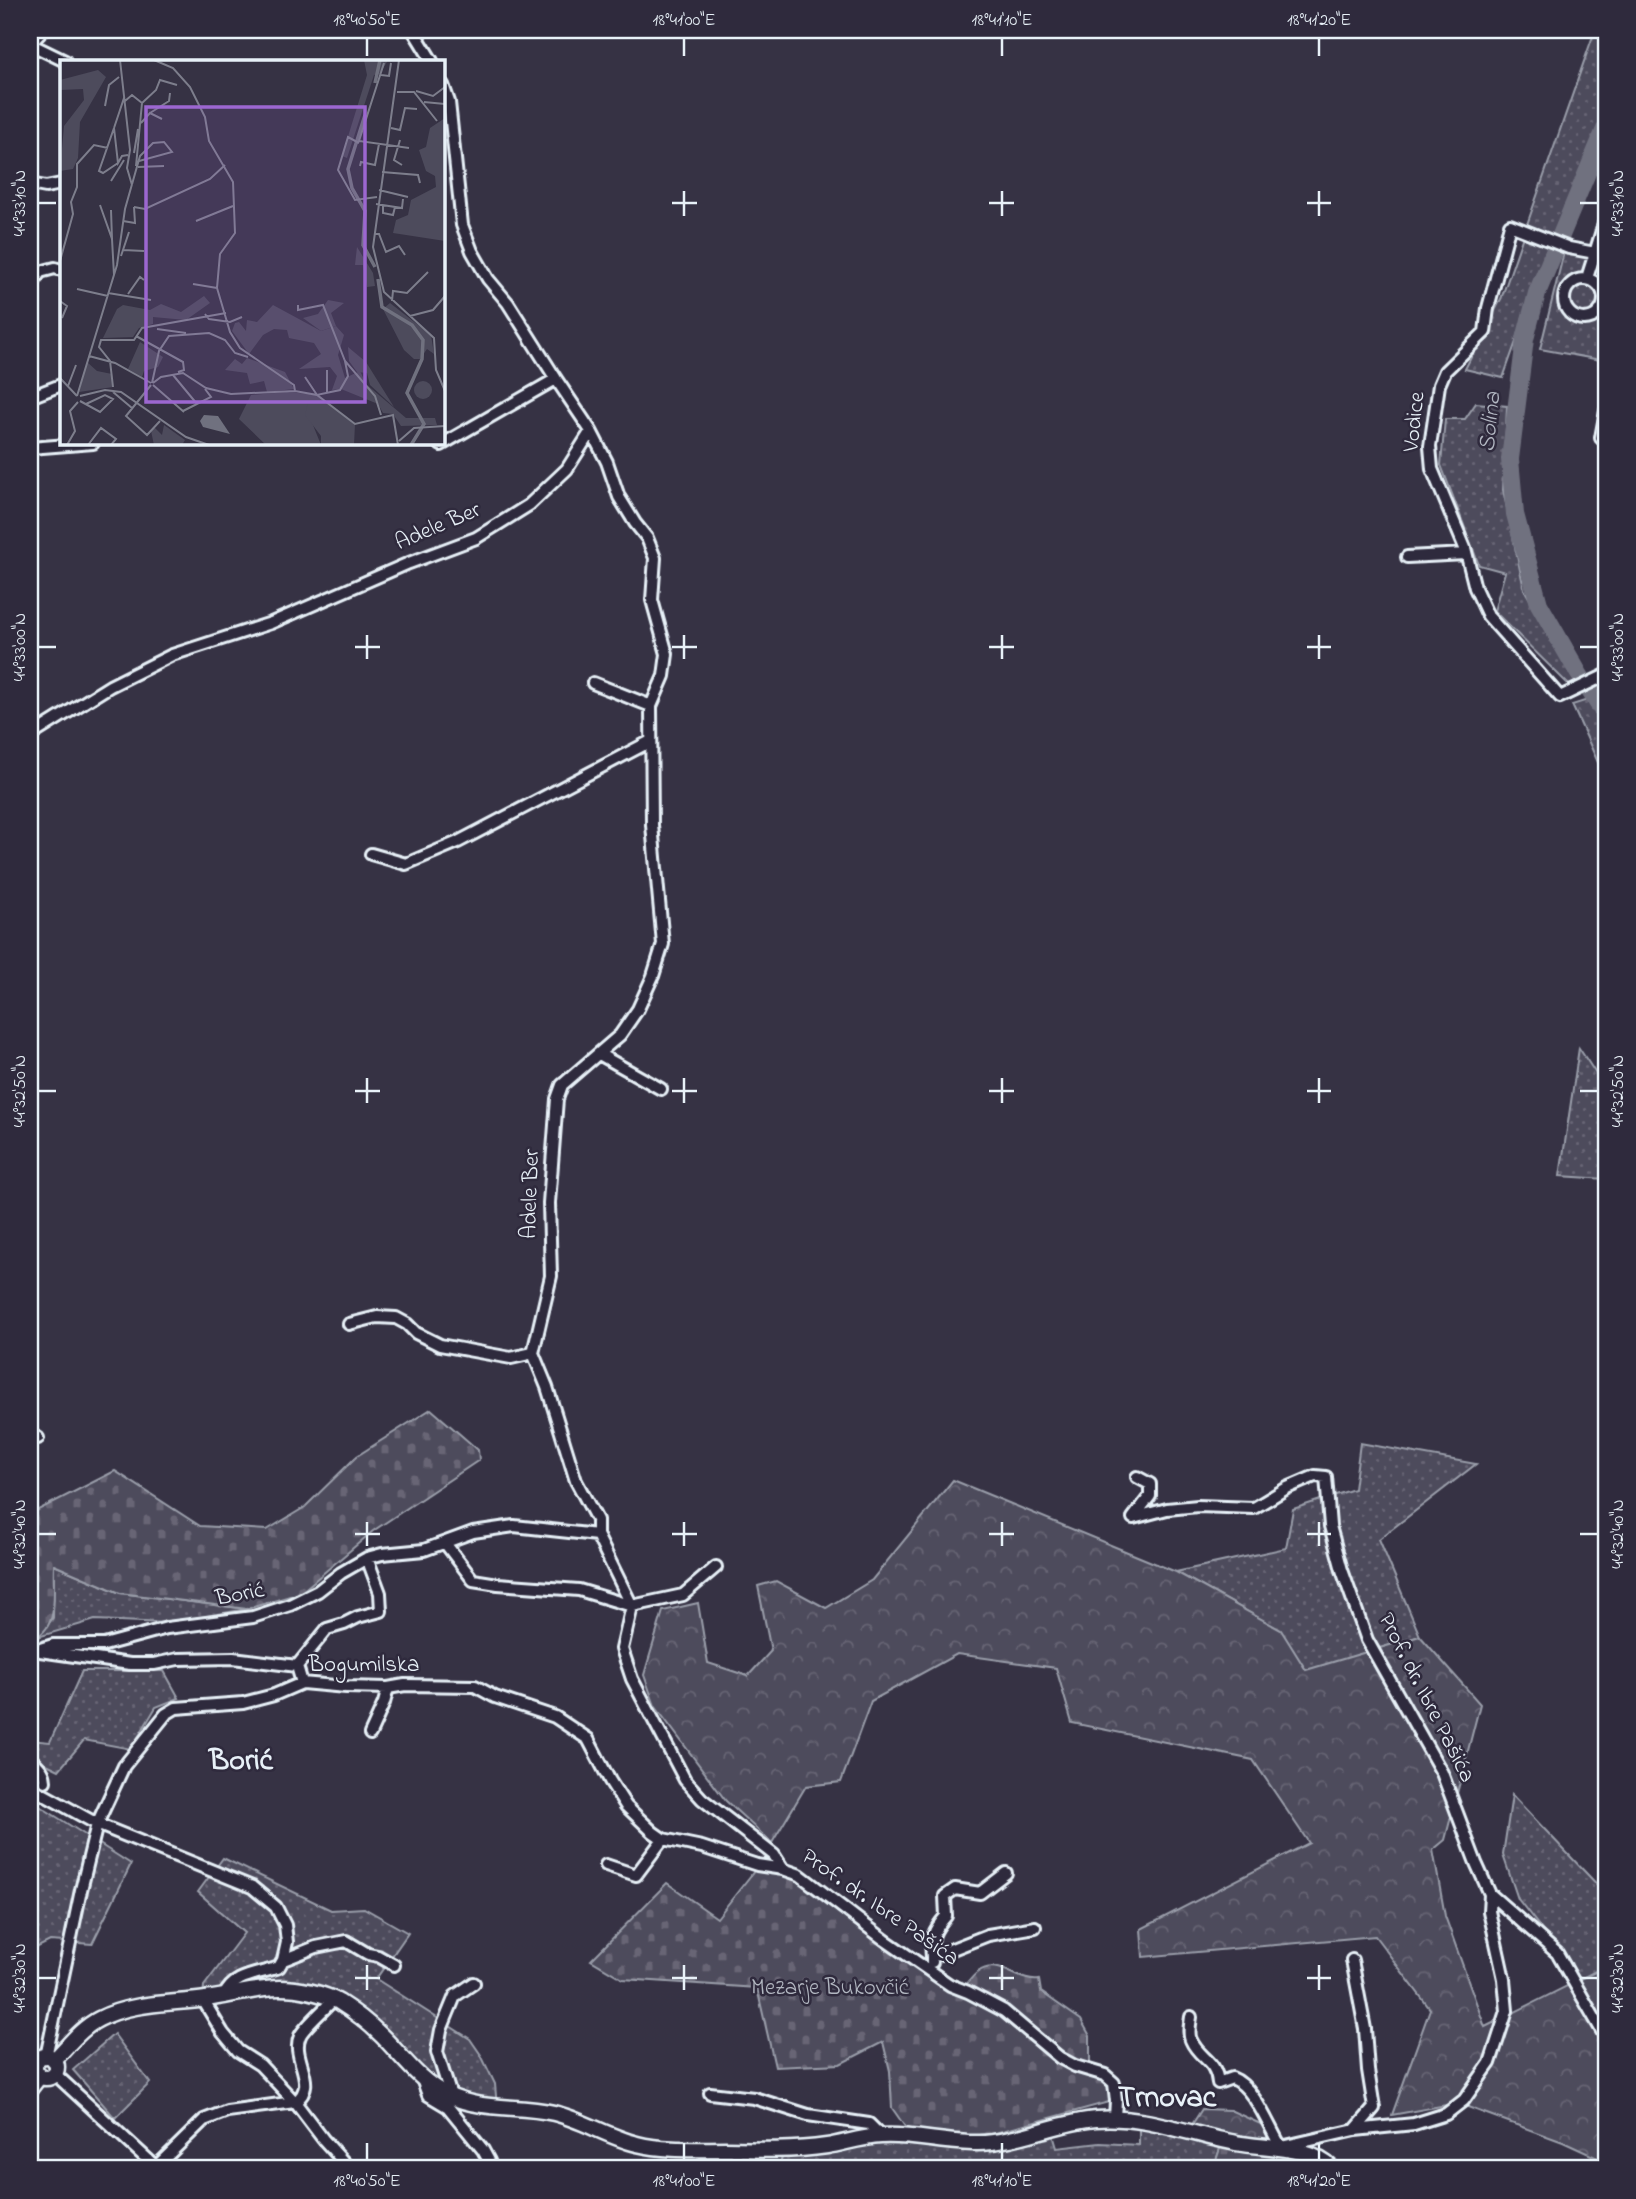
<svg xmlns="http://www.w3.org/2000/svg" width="1636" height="2199" font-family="'Indie Flower',sans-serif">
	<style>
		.green { fill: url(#green-dots); stroke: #9a9eaa; stroke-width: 2 }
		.forest { fill: url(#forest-crowns); stroke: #9a9eaa; stroke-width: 2 }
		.cemetery { fill: url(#cemetery-stones); stroke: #9a9eaa; stroke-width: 2 }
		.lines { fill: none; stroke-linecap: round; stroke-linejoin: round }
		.river { stroke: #70717f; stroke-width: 18 }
		.minor-casing { stroke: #e8f1f8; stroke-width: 16 }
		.tertiary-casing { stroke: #e8f1f8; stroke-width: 19 }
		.minor { stroke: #2f2a3d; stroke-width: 10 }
		.tertiary { stroke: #2f2a3d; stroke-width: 14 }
		.ticks { fill: none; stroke: #e8f1f8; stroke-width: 2.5 }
		.labels { text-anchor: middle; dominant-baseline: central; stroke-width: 5; stroke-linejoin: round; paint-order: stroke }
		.street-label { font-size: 23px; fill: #e8f1f8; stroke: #2f2a3d }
		.park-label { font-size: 23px; fill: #b2b7c1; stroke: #2f2a3d }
		.water-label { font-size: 24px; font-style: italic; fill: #b2b7c2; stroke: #2f2a3d }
		.district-label { font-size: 30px; font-weight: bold; fill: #e8f1f8; stroke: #2f2a3d }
		.inset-river { fill: none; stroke: #70717f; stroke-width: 3.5 }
		.inset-road { fill: none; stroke: #7d7e8c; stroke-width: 2 }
		.view { fill: #9c67d0; fill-opacity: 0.15; stroke: #9c67d0; stroke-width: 3.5 }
		.inset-edge { fill: none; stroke: #e8f1f8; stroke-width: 3.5 }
		.neatline { fill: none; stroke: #e8f1f8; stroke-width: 2.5 }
		.ticks-label { font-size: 18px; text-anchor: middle; fill: #e8f1f8 }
	</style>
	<defs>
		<pattern id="green-dots" width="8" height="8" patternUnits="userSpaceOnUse" patternTransform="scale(1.75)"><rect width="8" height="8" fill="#4d4b5c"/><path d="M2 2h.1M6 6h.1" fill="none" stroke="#676574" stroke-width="1.8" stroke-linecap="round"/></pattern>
		<pattern id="forest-crowns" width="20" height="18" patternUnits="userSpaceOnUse" patternTransform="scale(1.75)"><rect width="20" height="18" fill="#4d4b5c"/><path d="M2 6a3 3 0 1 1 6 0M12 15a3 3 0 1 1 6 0" fill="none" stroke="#676574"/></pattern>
		<pattern id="cemetery-stones" width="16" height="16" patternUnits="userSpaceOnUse" patternTransform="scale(1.75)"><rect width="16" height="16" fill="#4d4b5c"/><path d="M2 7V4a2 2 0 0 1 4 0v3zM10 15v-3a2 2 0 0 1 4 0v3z" fill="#676574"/></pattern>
	</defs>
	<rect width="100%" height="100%" fill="#363244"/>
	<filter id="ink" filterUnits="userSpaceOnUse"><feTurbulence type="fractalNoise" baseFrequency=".0143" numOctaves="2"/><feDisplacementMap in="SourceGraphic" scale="14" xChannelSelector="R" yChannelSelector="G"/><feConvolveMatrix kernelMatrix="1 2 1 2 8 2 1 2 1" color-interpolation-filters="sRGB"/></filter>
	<g filter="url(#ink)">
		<!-- green -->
		<path class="green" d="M1595,30H1606V118L1558,224L1503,378L1465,369L1501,299Z
			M1564,252L1606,261V361L1540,349Z
			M1476,403L1507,406L1503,490L1524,589L1576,682L1570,686L1494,611L1505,572L1479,565L1441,465L1445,419H1465Z
			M1606,694V780L1572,705Z
			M1579,1048L1606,1089V1179L1560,1176Z
			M1360,1443L1476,1464L1379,1539L1420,1636L1306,1671L1280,1630L1176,1572L1286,1548L1293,1509L1354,1489Z
			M54,1565L120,1593L247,1609L167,1623L95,1620L38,1637L53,1618Z
			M82,1671H164L179,1698L156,1707L131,1749L84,1740L59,1770L30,1756V1740L50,1742Z
			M1512,1795L1606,1894V1966L1580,1979L1518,1899L1503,1855Z
			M30,1800L131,1864L92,1944L50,1941L30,1951Z
			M223,1858L331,1910L364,1908L408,1933L376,1979L470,2039L481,2055L495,2084L497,2108L451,2096L354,2011L301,1990L203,2000L204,1986L244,1933L198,1892Z
			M114,2034L150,2083L115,2118L73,2070Z
			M1139,2120L1223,2140L1213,2169H777L784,2154L853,2140L953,2143L1051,2128L1057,2148L1100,2143L1139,2145Z"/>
		<!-- forest -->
		<path class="forest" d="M953,1480L1176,1572L1281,1630L1306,1670L1420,1636L1480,1704L1445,1840L1433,1850L1445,1916L1485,2027L1597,1971L1606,1990V2162L1563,2142L1457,2103L1392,2115L1430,2009L1375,1936L1143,1957L1141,1929L1309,1843L1253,1760L1072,1723L1056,1668L957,1654L871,1701L841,1782L806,1786L772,1843L726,1801L655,1706L644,1675L663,1611L698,1603L708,1663L748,1676L771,1651L758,1586L776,1581L826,1608L872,1580Z
			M1202,2109L1230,2110L1265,2126L1268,2141L1191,2126Z"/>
		<!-- cemetery -->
		<path class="cemetery" d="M431,1409L478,1450L479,1460L373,1531L300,1593L247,1609L120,1593L54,1565C52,1591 62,1629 30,1640V1514L115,1471L200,1526L267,1530L305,1507L357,1456Z
			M755,1870L800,1875L962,1990C967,1984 972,1976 978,1972C999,1957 1018,1983 1039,1980L1041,1992L1081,2020L1090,2036V2070L1105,2075L1113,2091L1109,2102L984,2136H957L906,2128L892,2108L890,2071L883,2042L840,2064L775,2067L757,1988L623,1979L591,1960L667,1883L717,1918Z
			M1223,2140L1281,2147L1333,2169H1213Z"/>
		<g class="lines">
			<!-- river -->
			<path class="river" d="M1606,127L1537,293L1525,339L1510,459L1515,514L1539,604L1579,674L1606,716"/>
			<defs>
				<path id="minor" d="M43,30L30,44L65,61
					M413,30L432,61
					M443,85L449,102L462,225L472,251L488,279L508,303L556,379L591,431L607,462L619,497L635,523L647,538L655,558L652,600L667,654L664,676L651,706L652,825L663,944L653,976L638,1009L620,1035L562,1085L557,1099L549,1203L551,1276L533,1353L547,1387L576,1481L597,1520V1535L632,1606L622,1649L632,1679L685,1780L702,1799L774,1855L783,1869L800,1875L885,1940L950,1985L968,1992L1004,2011L1060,2058L1075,2066L1105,2075L1114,2083L1116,2101L1115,2117
					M30,184L46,187L61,184
					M1606,218L1595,253L1606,256
					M1587,278L1595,253L1569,248L1510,225L1488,308L1485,332L1445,371L1439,385L1430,446L1432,469L1465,548L1475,588L1488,616L1560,697L1606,675
					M1564 299a20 20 0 1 1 40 0a20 20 0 1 1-40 0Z
					M30,288L40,272L55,268L61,270
					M30,397L61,385
					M1601,438L1606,411
					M441,445L556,379
					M30,448L93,443
					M1407,557L1466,554
					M593,683L651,706
					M30,736L110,686L172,655L271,623L409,563L476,538L529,505L567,469L591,431
					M371,854L406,864L458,842L651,741
					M599,1054L661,1089
					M349,1324L377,1317L396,1318L407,1324L416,1333L440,1345L511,1358L533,1353
					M30,1435L38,1438
					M1137,1477L1150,1484V1496L1133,1518L1167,1509L1198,1506L1254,1508L1287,1488L1315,1476L1326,1477L1330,1526L1342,1570L1367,1640L1442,1773L1476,1863L1490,1894L1557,1953L1606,2038
					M445,1543L473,1580L498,1584L579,1590L632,1606L683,1595L716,1567
					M30,1650H37L53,1645H104L167,1628L253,1617L290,1605L318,1591L341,1573L367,1558L382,1554L424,1550L473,1532L514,1526L597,1535
					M40,1651L130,1664H154L178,1659L233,1658L297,1666L302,1683
					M297,1666L327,1629L344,1624L358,1617L381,1611L380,1593L367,1558
					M370,1734L384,1703L388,1688
					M30,1759C37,1764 45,1771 45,1781
					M30,1787L97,1824L252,1887L276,1907L285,1925L287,1942L283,1960L279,1967C257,1975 234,1974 224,1996
					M606,1865L636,1875L663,1839
					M932,1957C930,1938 934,1930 946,1916L945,1896L955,1889L980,1893L1006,1873
					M283,1960L316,1947L346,1941L368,1954L378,1956L394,1965
					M1352,1960L1365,2029L1368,2070L1374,2108L1355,2130
					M932,1962V1957L988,1935L1035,1927
					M203,2000L223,2033L238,2051L260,2065L295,2102L323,2139L350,2169
					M1191,2017C1190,2024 1188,2034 1191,2040C1199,2059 1216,2059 1218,2083L1232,2078C1254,2086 1269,2127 1281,2147L1355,2130L1414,2124L1446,2114L1464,2100L1490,2063L1507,2011L1504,1979L1489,1911L1490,1894
					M46,2057L81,1890L97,1824L124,1766L166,1714L176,1708L243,1703L274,1695L302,1683L346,1687L388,1688L405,1685L475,1686L495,1697L555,1717L588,1739L610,1781L626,1806L653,1832L663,1839L702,1847L757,1865L783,1869
					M55,2074L158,2169
					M422,2079L428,2095L448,2107L483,2150L489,2161L482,2169
					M710,2093L754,2098L808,2115L869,2124L881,2136
					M451,2096L437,2052L441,2030L455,1996L474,1983
					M156,2167L204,2120L227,2111L295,2102C320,2084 290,2058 300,2036C303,2028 327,2007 334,1999"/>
				<path id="tertiary" d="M35 2067a11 11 0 1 1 22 0a11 11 0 1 1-22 0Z
					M54,2060C68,2046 81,2028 99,2019C132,2002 171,2004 206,1999C230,1996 255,1988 280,1988C299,1988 323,1993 339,2002C355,2012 369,2023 382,2036C403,2057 419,2081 447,2095C485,2112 516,2104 554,2113C583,2120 608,2137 637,2144C665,2151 696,2149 725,2149C759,2150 793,2151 827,2146C845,2143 862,2137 881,2136C912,2134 944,2143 976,2143C1012,2144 1058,2122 1096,2119C1144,2115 1189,2134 1236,2143C1268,2149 1308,2145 1333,2169
					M30,2089L40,2076"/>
			</defs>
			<!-- minor casing -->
			<use href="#minor" class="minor-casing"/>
			<!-- tertiary casing -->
			<use href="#tertiary" class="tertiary-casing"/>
			<!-- minor -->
			<use href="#minor" class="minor"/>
			<!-- tertiary -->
			<use href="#tertiary" class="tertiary"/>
		</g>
	</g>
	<!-- ticks -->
	<path class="ticks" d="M367,38V56M684,38V56M1002,38V56M1319,38V56M684,191V216M1002,191V216M1319,191V216M38,203H56M672,203H697M989,203H1014M1307,203H1331M1580,203H1598M367,635V659M684,635V659M1002,635V659M1319,635V659M38,647H56M355,647H380M672,647H697M989,647H1014M1307,647H1331M1580,647H1598M367,1078V1103M684,1078V1103M1002,1078V1103M1319,1078V1103M38,1091H56M355,1091H380M672,1091H697M989,1091H1014M1307,1091H1331M1580,1091H1598M367,1522V1546M684,1522V1546M1002,1522V1546M1319,1522V1546M38,1534H56M355,1534H380M672,1534H697M989,1534H1014M1307,1534H1331M1580,1534H1598M367,1965V1990M684,1965V1990M1002,1965V1990M1319,1965V1990M38,1978H56M355,1978H380M672,1978H697M989,1978H1014M1307,1978H1331M1580,1978H1598M367,2143V2160M684,2143V2160M1002,2143V2160M1319,2143V2160"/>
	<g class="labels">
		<!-- street labels -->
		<g class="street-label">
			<text transform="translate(1415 422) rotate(-84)">Vodice</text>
			<text transform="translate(438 527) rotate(-23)">Adele Ber</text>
			<text transform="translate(531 1194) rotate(-88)">Adele Ber</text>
			<text transform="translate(240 1595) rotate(-11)">Borić</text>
			<text x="364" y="1665">Bogumilska</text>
			<text transform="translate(1426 1698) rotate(63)">Prof. dr. Ibre Pašića</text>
			<text transform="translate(880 1908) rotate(35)">Prof. dr. Ibre Pašića</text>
		</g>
		<!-- park labels -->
		<g class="park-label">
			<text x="830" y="1988">Mezarje Bukovčić</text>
		</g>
		<!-- water labels -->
		<g class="water-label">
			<text transform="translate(1491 422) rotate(-84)">Solina</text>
		</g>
		<!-- district labels -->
		<g class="district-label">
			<text x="241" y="1762">Borić</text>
			<text x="1167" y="2099">Trnovac</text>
		</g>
	</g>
	<!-- overview -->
	<g transform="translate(60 60)">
		<rect width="385" height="385" fill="#363244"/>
		<path d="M304,0H328L320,14L314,15L287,98L282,96L307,15ZM297,187L313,213L315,226L307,227L303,205H295ZM268,240L284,243L271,253L276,266L261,271L243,258L258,254ZM330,243L371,275L374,294L367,289L360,299H354L344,290L323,249ZM80,282L103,297L98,307L84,311L82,317L68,309ZM288,287L306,302L334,347L310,325L307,313L297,312L289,301ZM27,302L37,311L52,314L53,327L19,332ZM227,332L250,334L251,360L261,385H206L179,359L191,335ZM104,365L125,380L122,385H94L91,371L94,367L102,375Z" fill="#4d4b5c"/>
		<path d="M38,10L46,17L20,62L18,98L13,109L0,111L4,66L24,40L23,29L0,30V20ZM385,58V181L333,173L336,160L348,155L351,140L376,127L375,116L366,111L359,90L366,87L370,68ZM213,245L261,271L276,266L284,275L278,295L285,318L300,311L306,324L346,358H375L377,365L341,366L333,354L323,353L318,344L281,329L272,330L277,316L270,307L239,309L261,294L254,283L229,278L227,270L214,269L203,275L189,294L172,271L175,263L179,262L186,271L187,260L197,262Z" fill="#4d4b5c"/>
		<path d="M144,236L150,243L126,260L93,257V264L79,268L73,277L43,278L57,249L63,245L90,250L101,244L121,252ZM187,298L225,312L234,329L207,332L204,321L190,324L187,313L165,310L175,299L182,304ZM250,334L257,335L295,364L294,385H261V376L245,355Z" fill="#4d4b5c"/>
		<path d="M354 330a9 9 0 1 1 18 0a9 9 0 1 1-18 0Z" fill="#4d4b5c"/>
		<path d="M144,355L158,356L170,374L143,367L140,361Z" fill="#70717f"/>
		<path class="inset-river" d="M315,23L320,0M305,55L288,109L292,128L305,151L303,185L315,207M318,219L322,247L352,265L363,280L362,299L347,333L364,364L351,385"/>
		<path class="inset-road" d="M60,0L70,90L67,108L72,125M94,0L113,8L130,27L145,57L149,81L173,122L175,173L160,194L157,228L170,272L180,288L234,325L235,331M339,0L313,187L324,232L374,278L376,310L385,331M324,3L299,81L349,88M321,15L329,16L331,3M356,31L373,36L385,27M337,32H354L377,61M65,41L72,35L82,43M364,42L385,44M45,46L49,25L59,17M90,53L109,41L110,33M81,63L90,53L102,59M54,68L64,38M331,68L340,70L345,48L357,49M340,80L334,100L342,105M299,83L288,77L278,110L295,140L317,137M74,93L78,69M58,103L43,113L39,111L54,68L58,103L62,96L68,95M76,106L82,43L96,30L100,20L117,25M300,106L301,102L315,105L319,84M78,107L104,106M322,112L358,115L360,123M51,121L64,100M319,130L348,137M316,144L342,148L343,139M40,145L52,179L54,215M323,146V153L333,155L335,147M74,147L85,149L150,119L165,105M51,150L52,179M63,161L75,163L74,147M136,161L173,146M314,174H319L326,192L339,186L345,195M63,190L84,191M61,196L69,172M0,201L13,154L11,142L17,127V104L34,85L48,88M133,224L157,228M17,229L48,236M48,233L91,240M68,234L80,217L84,220M0,241L7,246L2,258M332,241L333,231L347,233L368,212M238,245V250L263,245L285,301L315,336L321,355M145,254L149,259L170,262L182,257M350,256L373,250L385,236M97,269L126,273M76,276L123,302L124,310L118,312M29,296L55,303L91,323M267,310V332M113,315L137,344M245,317L257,335L280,330L288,316L285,301M0,318L17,336M92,323L99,291L109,276L149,273L165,280L175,293L188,297M93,323L101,317L123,313L146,328L171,334L235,331L257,335L295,364L333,355L338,385M91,325L66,356L87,375L100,361M93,325L124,352M8,326L16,305M53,327L50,301L39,287L41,280H74L82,268L166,253M53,332L72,348M17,336L57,205L65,149L80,96L93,83L104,82L112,92L79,101M20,336L45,330L61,332L126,377L149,385M20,341L40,352L53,339L45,335L26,344M123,351L151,337L145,329M339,381L354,368L385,366M7,385L15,371L10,351L18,342M28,385L41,368L56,379L51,385"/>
		<path class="view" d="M86,47H305V342H86Z"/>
		<rect width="385" height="385" class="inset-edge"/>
	</g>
	<!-- margin -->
	<rect width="1636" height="2199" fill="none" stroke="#2f2a3d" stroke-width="77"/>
	<rect x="38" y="38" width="1560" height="2122" class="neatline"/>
	<g class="ticks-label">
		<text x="367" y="25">18°40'50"E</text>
		<text x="684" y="25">18°41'00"E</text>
		<text x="1002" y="25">18°41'10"E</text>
		<text x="1319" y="25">18°41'20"E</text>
		<text transform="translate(19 203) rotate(-90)" y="6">44°33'10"N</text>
		<text transform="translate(1617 203) rotate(-90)" y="6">44°33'10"N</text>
		<text transform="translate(19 647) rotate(-90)" y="6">44°33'00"N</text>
		<text transform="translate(1617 647) rotate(-90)" y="6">44°33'00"N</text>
		<text transform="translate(19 1091) rotate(-90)" y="6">44°32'50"N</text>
		<text transform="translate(1617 1091) rotate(-90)" y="6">44°32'50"N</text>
		<text transform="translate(19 1534) rotate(-90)" y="6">44°32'40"N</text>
		<text transform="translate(1617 1534) rotate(-90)" y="6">44°32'40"N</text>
		<text transform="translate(19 1978) rotate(-90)" y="6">44°32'30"N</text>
		<text transform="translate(1617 1978) rotate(-90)" y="6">44°32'30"N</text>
		<text x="367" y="2186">18°40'50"E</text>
		<text x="684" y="2186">18°41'00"E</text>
		<text x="1002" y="2186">18°41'10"E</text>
		<text x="1319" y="2186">18°41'20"E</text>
	</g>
</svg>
